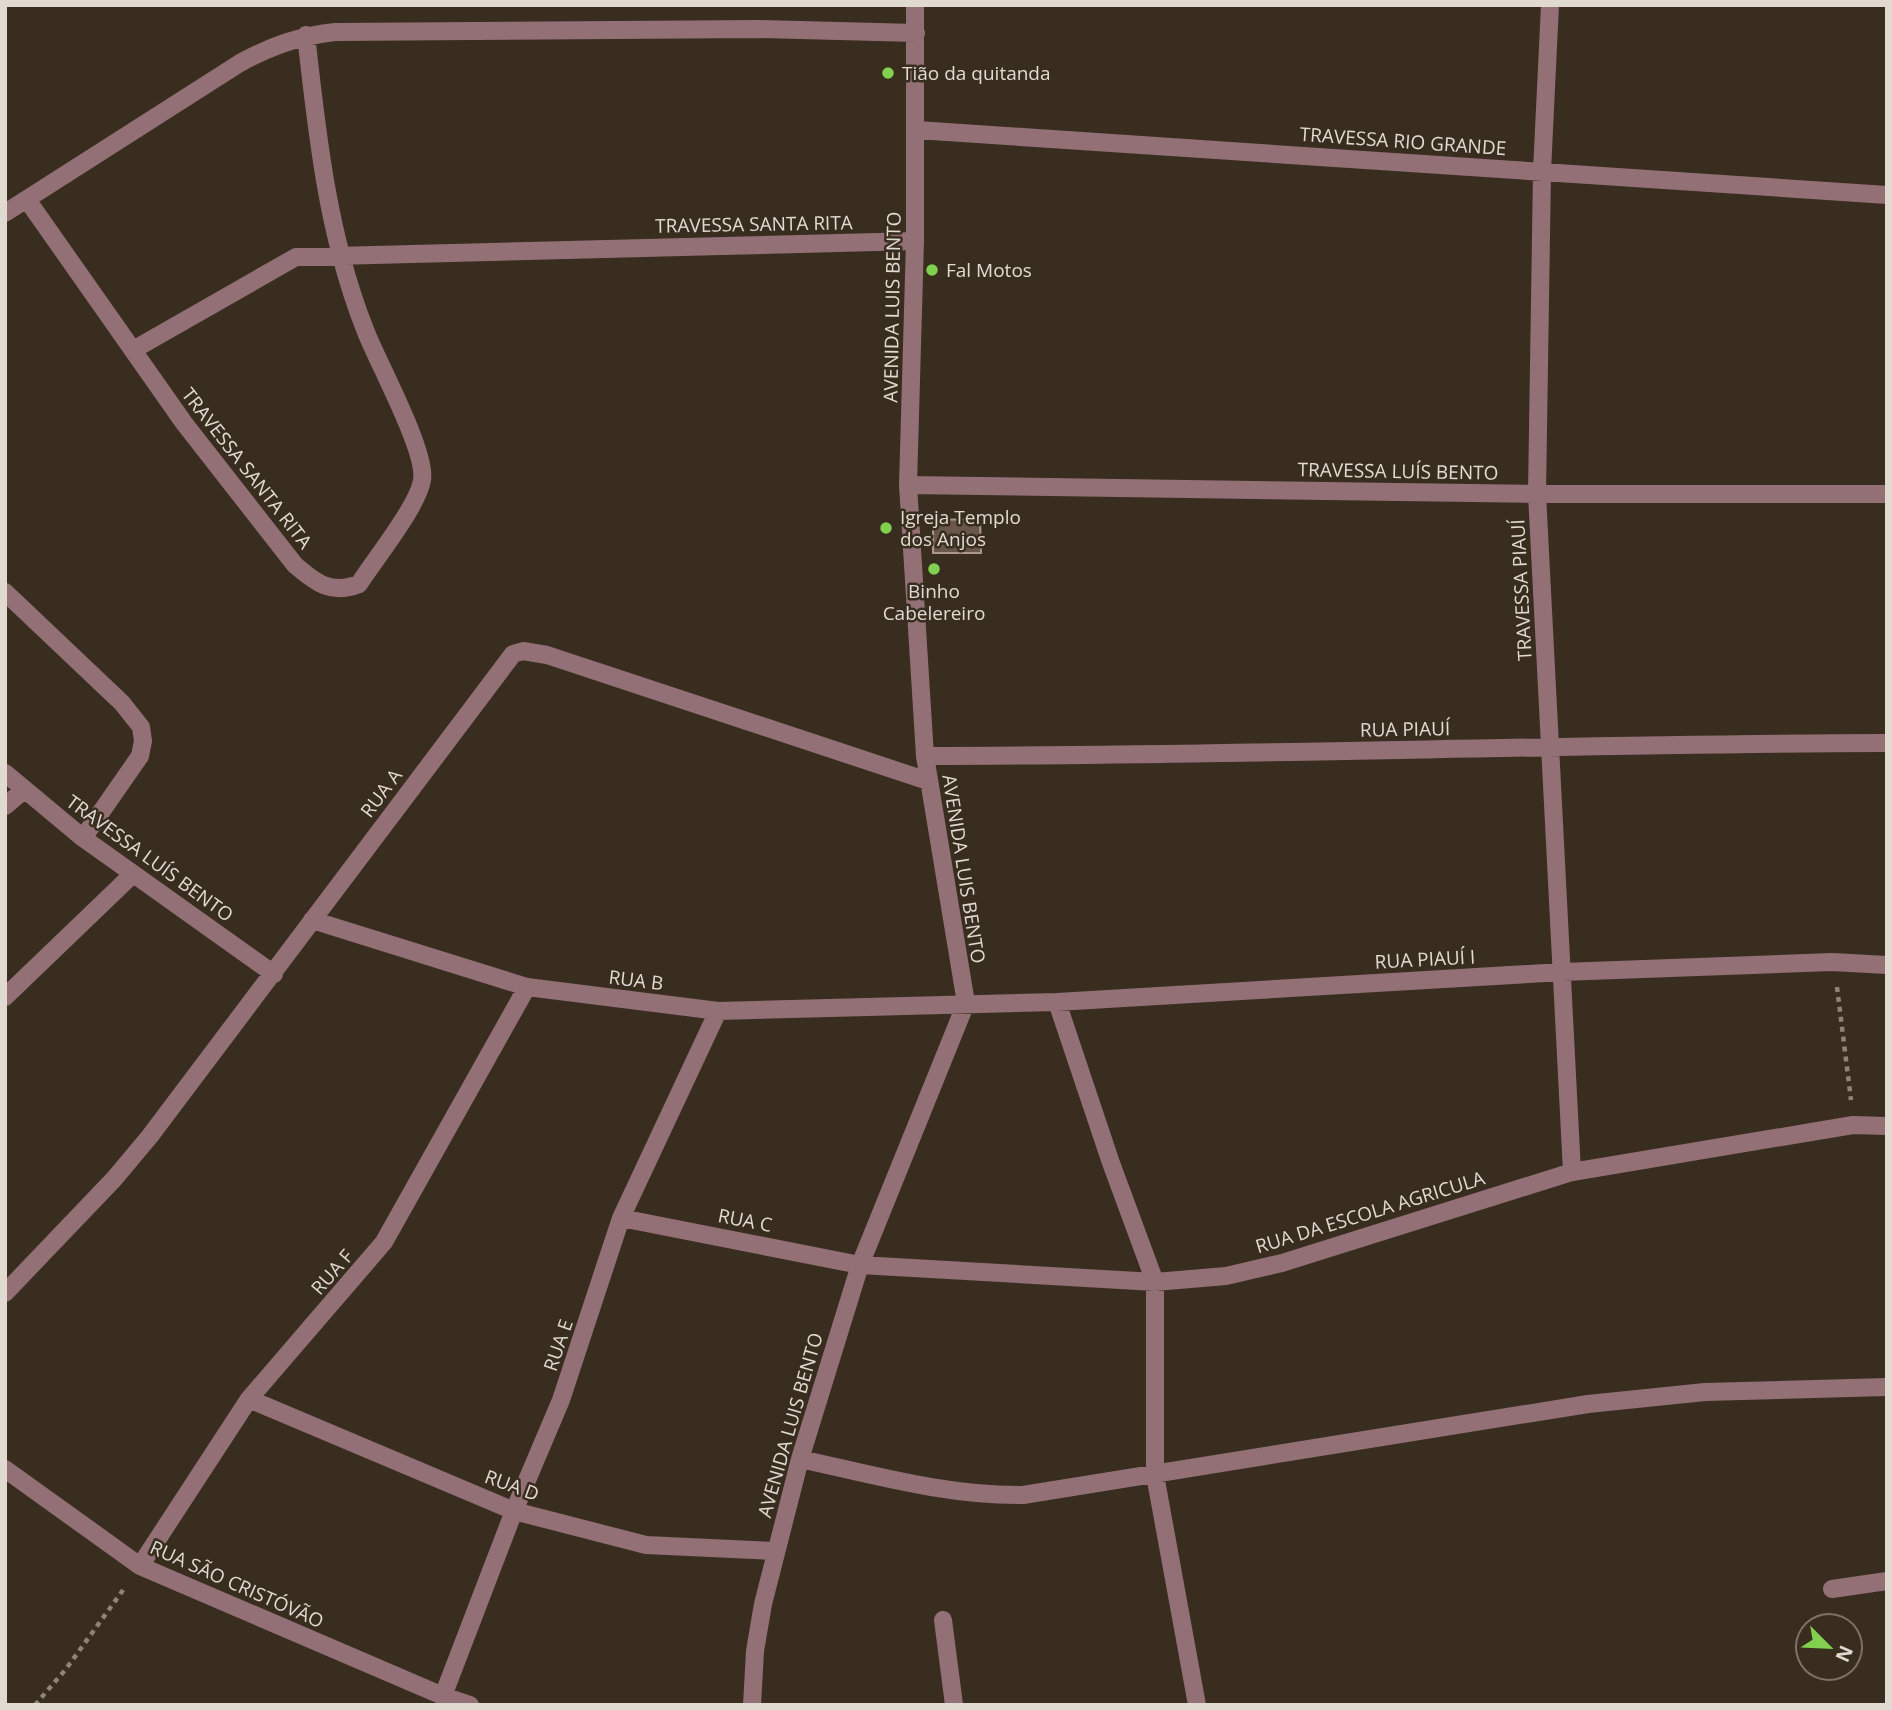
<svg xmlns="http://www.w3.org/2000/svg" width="1892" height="1710" font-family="'Open Sans',sans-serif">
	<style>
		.building { fill: #69574b; stroke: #ab978b; stroke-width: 2 }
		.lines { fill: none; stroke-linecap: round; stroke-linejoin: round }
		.path { stroke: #8e8578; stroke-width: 4.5; stroke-dasharray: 5 5; stroke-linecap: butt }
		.minor { stroke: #937076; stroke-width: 18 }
		.poi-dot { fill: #81d050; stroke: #382d1e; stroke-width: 2.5 }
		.labels { text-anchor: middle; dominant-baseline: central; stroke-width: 5; stroke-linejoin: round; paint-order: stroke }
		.poi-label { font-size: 19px; fill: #e1dad0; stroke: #382d1e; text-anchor: start }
		.street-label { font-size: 19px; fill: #e1dad0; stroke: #382d1e }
	</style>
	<rect width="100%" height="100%" fill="#382d1e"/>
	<!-- building -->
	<path class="building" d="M980,519L981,553H933V520Z"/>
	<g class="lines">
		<!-- path -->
		<path class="path" d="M1837,987L1851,1100
			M35,1705L66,1669L126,1586"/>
		<!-- minor -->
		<path class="minor" d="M1550,5L1542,171L1537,494L1572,1172
			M917,130L1887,195
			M28,201L184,423L295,565C316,583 331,595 359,584C375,559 418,506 422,480C427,452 378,363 366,332C328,238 317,134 306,35
			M5,213L240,63C271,46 299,36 335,32L758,29L916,33
			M133,350L296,257L915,241
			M908,485L1537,494H1887
			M5,592L122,703L141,727L143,741L140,756L83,838
			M925,756C1246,756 1566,744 1887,743
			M5,773L83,838L274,974
			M5,806L24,790
			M312,920L527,987L718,1011L1057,1002L1562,972L1832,962L1887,965
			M5,997L133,874
			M1057,1002L1111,1163L1155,1282V1475L1197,1705
			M621,1218L860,1265L1155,1282L1226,1276L1282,1263L1572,1172L1853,1125L1887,1126
			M5,1293L114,1179L150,1136L513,654L523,651L547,655L928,781
			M249,1399L514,1511L646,1545L775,1551
			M800,1459C874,1475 947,1496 1023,1495L1588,1404L1705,1392L1887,1387
			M5,1469L140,1566L443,1696L470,1705
			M140,1566L249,1399L384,1242L527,987
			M1832,1589L1887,1581
			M943,1620L954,1705
			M443,1696L514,1511L561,1400L621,1218L718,1011
			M752,1705L755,1651L763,1604L800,1459L860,1265L966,1003L925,756L908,485L915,241V5"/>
	</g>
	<!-- markers -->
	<g class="poi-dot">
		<circle cx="888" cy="73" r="7"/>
		<circle cx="932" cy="270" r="7"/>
		<circle cx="886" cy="528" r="7"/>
		<circle cx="934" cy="569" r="7"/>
	</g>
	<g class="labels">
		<!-- poi labels -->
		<g class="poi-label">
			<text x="902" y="73">Tião da quitanda</text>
			<text x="946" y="270">Fal Motos</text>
			<text x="900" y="517">Igreja Templo<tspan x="900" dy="22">dos Anjos</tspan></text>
			<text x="934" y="591" text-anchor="middle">Binho<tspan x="934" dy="22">Cabelereiro</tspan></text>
		</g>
		<!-- street labels -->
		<g class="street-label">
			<text transform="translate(1403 141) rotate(4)">TRAVESSA RIO GRANDE</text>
			<text transform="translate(754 224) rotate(-1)">TRAVESSA SANTA RITA</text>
			<text transform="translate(892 307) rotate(-89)">AVENIDA LUIS BENTO</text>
			<text transform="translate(247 468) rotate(52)">TRAVESSA SANTA RITA</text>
			<text transform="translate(1398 471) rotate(1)">TRAVESSA LUÍS BENTO</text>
			<text transform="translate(1521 590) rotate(-93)">TRAVESSA PIAUÍ</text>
			<text transform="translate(1405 729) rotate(-1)">RUA PIAUÍ</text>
			<text transform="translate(381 793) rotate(-53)">RUA A</text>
			<text transform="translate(150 858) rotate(36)">TRAVESSA LUÍS BENTO</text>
			<text transform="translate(964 869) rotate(81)">AVENIDA LUIS BENTO</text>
			<text transform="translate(1425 959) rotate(-3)">RUA PIAUÍ I</text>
			<text transform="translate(636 980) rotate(7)">RUA B</text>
			<text transform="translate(1370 1212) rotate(-17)">RUA DA ESCOLA AGRICULA</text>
			<text transform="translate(745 1220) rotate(11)">RUA C</text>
			<text transform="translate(332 1272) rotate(-49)">RUA F</text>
			<text transform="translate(558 1345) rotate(-71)">RUA E</text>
			<text transform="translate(790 1425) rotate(-74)">AVENIDA LUIS BENTO</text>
			<text transform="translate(512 1485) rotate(20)">RUA D</text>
			<text transform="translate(237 1584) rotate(24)">RUA SÃO CRISTÓVÃO</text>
		</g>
	</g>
	<!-- border -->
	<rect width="1892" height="1710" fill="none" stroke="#e1dad0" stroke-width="14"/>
	<!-- north arrow -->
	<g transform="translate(1829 1647) rotate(114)"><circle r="33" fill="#382d1e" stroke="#7c7265" stroke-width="2"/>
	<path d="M0-5L12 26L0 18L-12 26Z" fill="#81d050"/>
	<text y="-10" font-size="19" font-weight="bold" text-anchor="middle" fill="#e1dad0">N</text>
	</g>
</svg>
